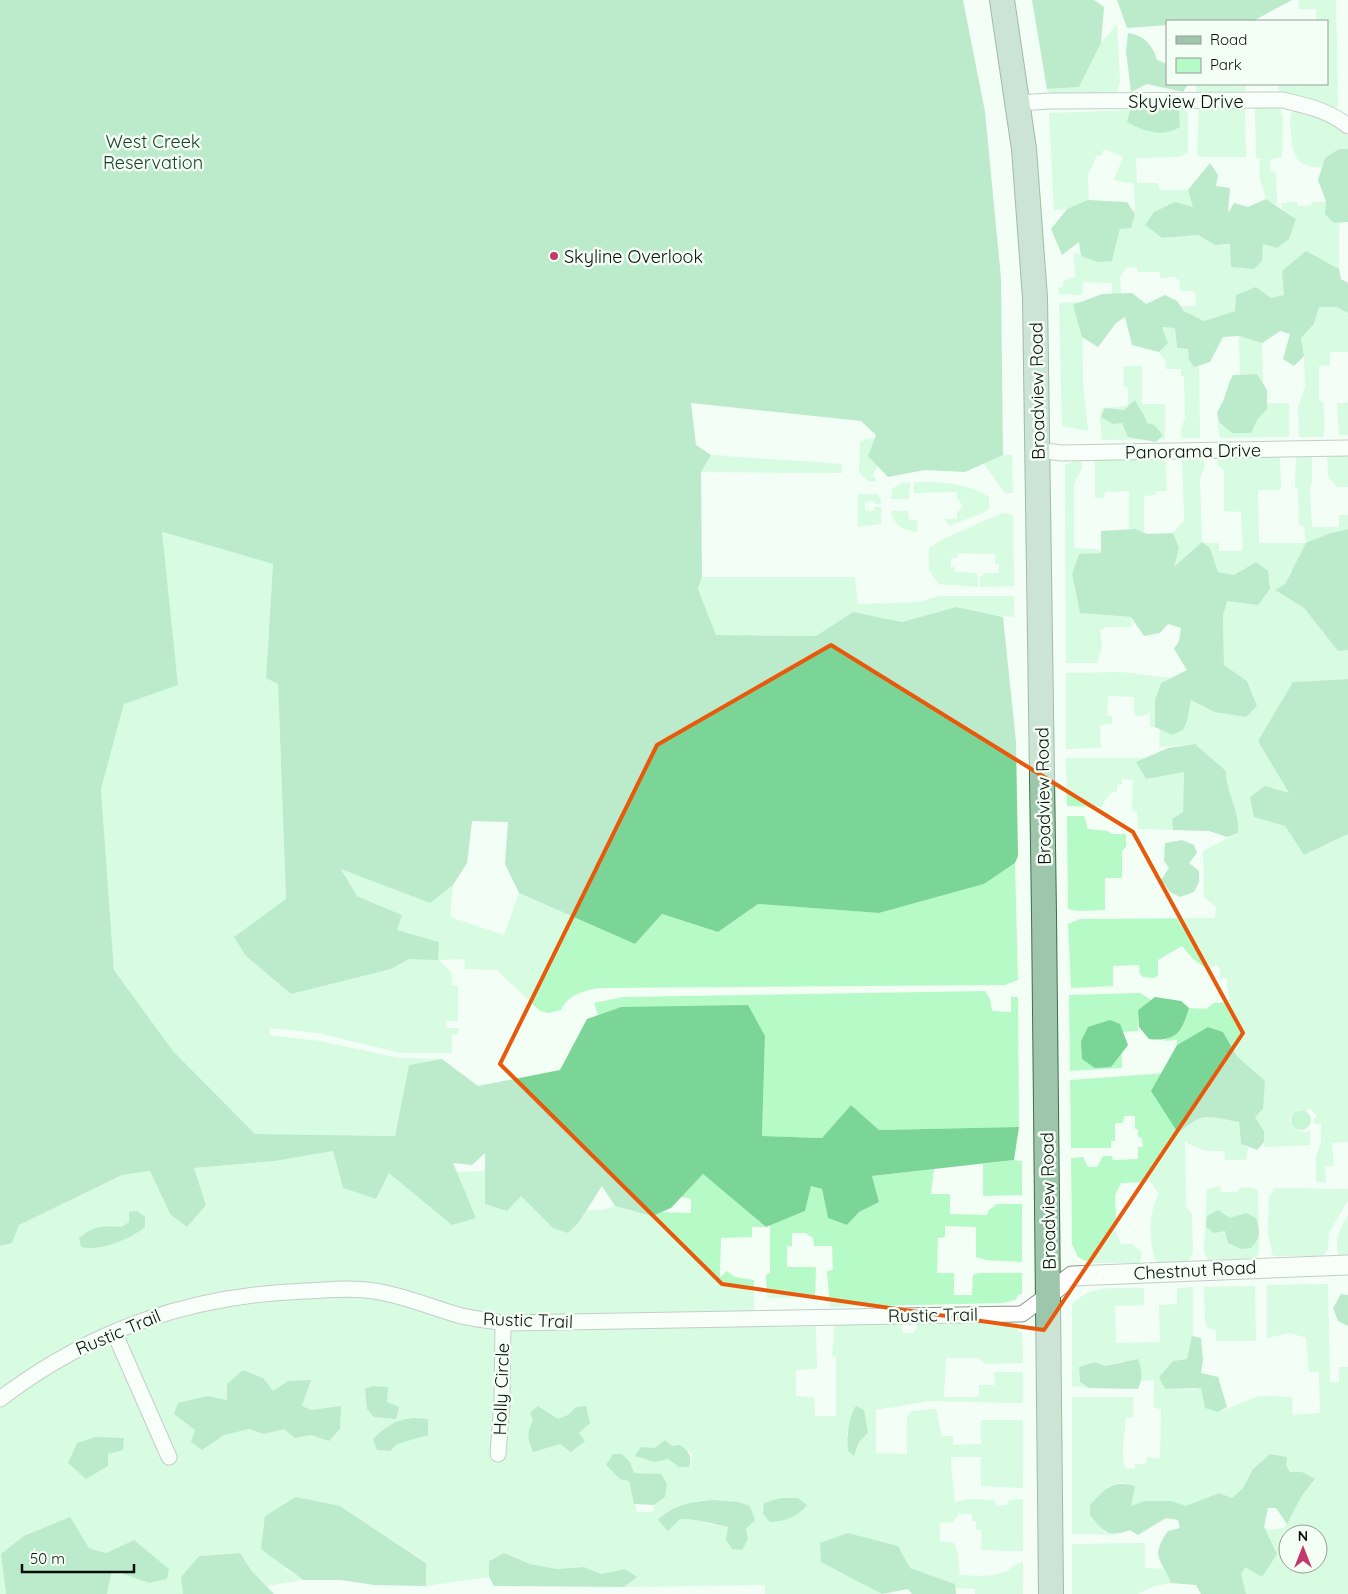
<svg xmlns="http://www.w3.org/2000/svg" width="1348" height="1594" font-family="Quicksand,sans-serif">
	<style>
		.green { fill: #b6fac8; fill-rule: evenodd }
		.forest { fill: #7bd597 }
		.water { fill: #93eead }
		.lines { fill: none; stroke-linecap: round; stroke-linejoin: round }
		.minor-casing { stroke: #8b958d; stroke-width: 17 }
		.tertiary-casing { stroke: #8b958d; stroke-width: 21 }
		.primary-casing { stroke: #416d4e; stroke-width: 26 }
		.minor { stroke: #fff; stroke-width: 15 }
		.tertiary { stroke: #fff; stroke-width: 19 }
		.primary { stroke: #9ec6aa; stroke-width: 24 }
		.marked { fill: none; stroke: #e8590c; stroke-width: 4; stroke-linejoin: round }
		.poi-dot { fill: #c4386c; stroke: #f3fef5; stroke-width: 2 }
		.labels { text-anchor: middle; dominant-baseline: central; stroke-width: 5; stroke-linejoin: round; paint-order: stroke }
		.street-label { font-size: 18px; fill: #0b0f0c; stroke: #f3fef5 }
		.park-label { font-size: 18px; fill: #173c23; stroke: #f3fef5 }
		.poi-label { font-size: 18px; fill: #0b0f0c; stroke: #f3fef5; text-anchor: start }
	</style>
	<rect width="100%" height="100%" fill="#f3fef5"/>
	<!-- green -->
	<path class="green" d="M1299,0H1336L1338,106L1332,109L1297,95L1280,93L1277,84H1327V21H1316V9H1299Z
		M1117,24L1120,82L1116,94L1048,93L1047,89L1079,87L1101,43Z
		M1196,84H1247L1244,92L1196,93Z
		M1245,106L1246,157H1201L1197,154L1199,107Z
		M1257,106L1280,107L1283,117L1282,157L1268,160L1270,161V170L1276,173L1277,205L1266,199L1260,179V160H1263L1256,157L1255,110Z
		M1185,108L1188,114V152L1180,157L1136,158L1137,183H1158L1160,190H1188L1194,207L1154,212L1145,225L1162,238L1198,235L1215,245L1263,244L1296,219L1282,208L1281,203L1297,202L1298,206H1311L1312,202H1326L1334,223H1339V269L1319,260L1285,295L1204,321L1184,311L1181,306H1196L1195,291H1180V281L1174,277L1160,278V272H1138L1137,267L1126,268L1120,277L1121,294H1112V283L1083,282L1082,295L1059,294L1058,288L1063,287V281L1075,277L1074,252L1081,256L1112,261L1120,229L1135,214L1134,184L1114,180L1123,157L1104,149L1101,156L1097,155L1088,175L1089,208L1054,210L1049,113Z
		M1293,109L1327,121L1348,136V149H1339L1326,167C1299,169 1292,158 1291,132C1290,123 1289,117 1293,109Z
		M1082,302L1083,382L1088,431L1062,426L1059,303Z
		M1319,307H1337L1348,313V352H1330V365L1319,366V401L1323,402L1325,426L1323,437H1299L1298,407L1305,387L1304,356L1301,338L1314,324Z
		M1162,327L1175,328L1177,348L1188,349L1199,357L1200,438H1182L1181,429L1185,418L1184,377L1181,376V369H1166V362L1159,352L1168,343Z
		M1239,336L1262,343L1263,384L1257,374H1240Z
		M1123,366H1142V404H1165V439L1102,440L1100,417L1102,408L1128,406V387H1124Z
		M1348,400V435H1339L1337,403H1347Z
		M1289,403V437L1220,438L1218,428L1220,404Z
		M868,438L874,439L879,463L873,475L877,481H868L859,472L860,442Z
		M1327,453H1348V487H1338L1328,477Z
		M1296,454H1312V482L1310,487L1312,527H1339V515H1348V529L1331,533L1290,572L1285,584L1275,590L1304,608L1338,651L1348,650V679L1293,682L1281,778L1289,794L1254,817L1285,826L1304,855L1348,834V1142L1332,1143L1334,1166H1325L1326,1183L1316,1182V1157L1321,1141V1124H1314V1119L1317,1117L1310,1108L1305,1111L1299,1109L1293,1113L1289,1119C1292,1126 1294,1131 1302,1131L1304,1133L1310,1130V1145L1264,1147V1131L1255,1117L1265,1081L1237,1056L1223,1032L1208,1027L1177,1045V1040L1163,1041C1180,1033 1184,1025 1189,1008L1206,1009L1214,1003L1229,1002L1227,978L1219,979L1221,970L1217,965L1208,970L1192,958L1182,946L1158,960V975L1155,978L1143,977L1140,974L1139,965L1113,966V986L1071,988L1068,924L1080,919L1215,918L1216,907L1204,897L1203,851L1238,833C1241,813 1226,793 1226,771L1195,744L1159,747L1160,729L1172,735L1187,721L1191,700L1214,712L1246,717L1257,706L1247,681L1224,665L1223,616L1227,601L1256,562L1234,576L1218,572L1210,548L1202,543H1219V551H1243L1241,512L1224,511V470L1217,465L1220,456L1280,455L1281,487L1279,490H1258L1259,543H1306L1304,526L1299,525L1298,490L1295,486Z
		M711,455L842,464V473L701,472Z
		M1003,455H1012L1013,493H1005L983,463Z
		M1201,456L1205,465L1200,478L1202,543L1173,568L1179,548L1173,533L1184,520L1182,457Z
		M1165,457L1167,491H1156L1155,495L1144,496V532L1129,529V491L1105,492L1104,498H1095V459Z
		M1081,459L1082,468L1074,484V548L1098,549L1101,553L1080,555L1072,574L1080,613L1131,617L1132,627H1106L1100,630L1102,648L1097,663H1066L1065,465Z
		M910,482L909,499H891L892,489L901,483Z
		M914,482C941,482 965,482 989,497V508L985,512L949,526L945,519H957V513L963,506L957,498V492L914,493Z
		M858,494H877L881,499V504H874V501L865,502V510L874,511V507H881V524L858,527Z
		M891,511H908L909,520H917V532C902,529 895,527 891,511Z
		M1002,513L1013,515L1014,586L980,587V576H983V573H998L999,564H995V554L958,553L957,558H951V567H955V572L975,573L978,576V587L939,584L929,571V548L943,539Z
		M161,532L273,564L266,677L278,684L286,899L246,956L291,994L391,969L409,959H438L439,942L397,930L402,915L357,896L341,868L430,903L453,885L450,917L504,935L519,893L635,944L662,914L718,932L758,904L879,913L984,884L1015,863L1018,980L1005,985L599,988C583,991 568,995 561,1010L549,1013L540,1011L497,970L465,969L464,959L439,960L451,972L452,985L458,986V1021H446V1028H459L458,1034L452,1035V1053H401L318,1033L270,1028L269,1035L319,1041L400,1058L442,1059L409,1065L395,1136L255,1134L173,1051L114,970L101,789L124,704L178,684Z
		M702,577H855L858,604L919,602L939,596H1014V617L976,613L956,607L902,622L853,612L816,636L715,635L698,589Z
		M1121,672L1170,678L1161,683L1155,700V727H1150V712L1143,716L1134,715V697L1108,696L1107,715L1112,716V724L1100,725L1101,748L1066,749V673Z
		M1066,758H1145L1170,774L1184,772L1183,812L1172,819L1173,830L1138,829L1137,812L1132,811L1133,780L1122,779V784L1117,785V792H1112L1103,803V807L1067,806Z
		M1067,816H1084L1088,829L1108,831L1112,834H1126V847L1122,851V878H1105V910L1077,911L1068,909Z
		M985,991L990,999L992,1011L1011,1012V997H1018L1019,1127L879,1130L851,1105L822,1138L762,1136L765,1036L621,1007L598,1015L594,1003L623,997Z
		M1140,993L1151,1000L1138,1010V1031L1121,1032L1122,1068L1070,1071L1069,995Z
		M1167,1073L1196,1117L1210,1116L1239,1122L1241,1144L1248,1148L1246,1160H1225L1224,1151C1208,1151 1198,1151 1185,1141L1186,1207L1192,1214L1193,1252L1189,1261L1157,1263C1148,1244 1148,1212 1159,1194L1151,1182L1121,1183L1115,1195L1116,1219L1113,1225L1121,1244H1133L1142,1253L1140,1263H1090L1078,1257L1072,1244L1071,1158L1083,1157L1088,1167H1097L1103,1156H1112L1113,1160L1138,1159V1147H1143L1142,1138L1138,1137V1129H1135V1116H1124L1123,1123H1115V1141H1111V1148H1071L1070,1080Z
		M333,1151L343,1188L376,1199L389,1173L476,1218L456,1172L485,1171V1204L521,1196L553,1228L579,1222L587,1210H603L615,1206L652,1216L661,1212L691,1213V1199L681,1197L703,1174L766,1227H752V1237L721,1238L720,1277L727,1271L735,1277L754,1280V1327L816,1326L817,1369L796,1370V1396L814,1397L815,1416H836V1357L832,1356L835,1325L901,1324L903,1333H914L918,1324L1007,1322L1018,1328V1332H1022L1023,1363L986,1364L978,1358H946L944,1397H979V1385H995L994,1372H1023V1403L929,1401L876,1410V1453L907,1454V1417L912,1411L936,1409L942,1436H953V1445L981,1444V1420H1023V1488L981,1486V1457H951C951,1473 954,1486 955,1502L970,1499L994,1500L997,1506L1007,1505L1009,1500L1023,1499V1551L981,1550L982,1530H976V1521H972V1514H960V1512L953,1522L940,1523V1541L954,1543L957,1550L960,1575C974,1576 992,1577 1005,1572C1012,1569 1016,1562 1023,1562V1594H975V1589L955,1588V1584L910,1568L897,1546L848,1533L860,1581L882,1594H765V1585L624,1587L636,1577L625,1569L601,1574L584,1567L557,1569L530,1564L504,1553L489,1561V1577L426,1586V1562L340,1506L285,1569L303,1580L267,1586L251,1570L240,1553L199,1556L181,1577L183,1594H107L112,1570L149,1583L134,1540L106,1553L89,1548L1,1554L6,1594H0V1246L12,1243L18,1225L122,1175L150,1171L170,1214L206,1205L194,1168L275,1161ZM852,1412L868,1433L859,1442L858,1450L846,1434L850,1427ZM655,1448L689,1451L693,1455L689,1467H679L668,1459L654,1462ZM630,1462L633,1473H647L665,1497L654,1505V1512H637L629,1481ZM714,1500L738,1502L728,1527L711,1525L696,1518L680,1519L666,1512L696,1501Z
		M1014,1160L1022,1161V1195L983,1196V1164Z
		M934,1169L931,1194H950V1214L987,1215L989,1210L997,1204H1022V1262L986,1260L976,1257V1227L945,1226V1237L938,1238L937,1273H954V1295H972L973,1275L980,1273H1022V1294H1019L1015,1300L1003,1303L830,1307L827,1271L833,1270L832,1246H814L813,1238L805,1233H792V1246H787V1267H816L815,1297L767,1298L766,1275L770,1273V1225L805,1211L810,1186L822,1189L828,1218L847,1225L859,1212L879,1202L872,1176Z
		M1220,1186L1221,1192H1238L1240,1188L1248,1187L1258,1190L1259,1251L1257,1258L1208,1260L1204,1252L1207,1189Z
		M1273,1188L1348,1189V1200L1329,1233L1328,1249L1322,1256H1273L1268,1233L1269,1195H1272Z
		M1348,1215V1255H1339C1333,1243 1341,1226 1348,1215Z
		M1328,1284L1330,1382H1339V1367H1348V1594H1246L1241,1574L1264,1527L1270,1530L1284,1528L1301,1497L1315,1480L1302,1472H1290L1286,1465V1457L1270,1454L1253,1469L1243,1488L1232,1498L1219,1493L1186,1506L1171,1501L1130,1506L1134,1486L1120,1482L1106,1488L1103,1531L1117,1535L1072,1534V1397H1133V1417L1126,1418C1125,1435 1120,1451 1125,1468L1134,1469L1135,1464H1146L1147,1457L1160,1459L1161,1409L1154,1408V1380L1141,1381V1369L1122,1361L1105,1366L1095,1362L1079,1367L1080,1382L1089,1388L1072,1386V1304C1094,1283 1115,1289 1144,1288V1305L1115,1306L1116,1343L1160,1342L1159,1305L1177,1304V1288L1193,1287V1333L1187,1359L1173,1361L1165,1389L1193,1390L1201,1387L1218,1412L1259,1396L1292,1397L1293,1415L1320,1413L1319,1372H1309L1306,1338L1290,1333L1267,1338V1285ZM1288,1534H1318V1564H1288Z
		M1255,1286L1256,1341H1216V1330L1209,1329L1205,1322L1204,1287Z
		M1145,1543V1568L1168,1569L1171,1583L1155,1586L1137,1594H1072V1544Z"/>
	<!-- forest -->
	<path class="forest" d="M0,0H963L985,112L1001,278L1003,455L965,472L925,470L888,477L868,456L876,435L861,421L691,403L696,445L711,455L701,472L702,577L698,589L716,635L816,636L853,612L902,622L956,607L1003,617L1016,742L1018,856L1015,863L984,884L879,913L758,904L718,932L662,914L635,944L519,893L505,864L508,822L472,821L467,863L453,885L430,903L341,869L357,896L402,915L397,930L439,942L438,960L409,959L391,969L291,994L246,956L234,937L286,899L278,684L266,678L273,564L162,532L178,685L124,704L101,789L114,970L173,1051L255,1134L395,1136L409,1065L442,1059L478,1086L560,1070L587,1019L621,1007L748,1005L765,1036L762,1136L822,1138L851,1105L879,1130L1019,1127L1014,1160L872,1176L879,1202L859,1212L847,1225L828,1218L822,1189L811,1186L805,1211L766,1227L703,1174L671,1208L652,1216L615,1206L602,1186L579,1222L568,1233L553,1228L521,1196L507,1211L485,1204V1153L472,1165L453,1163L476,1218L452,1225L389,1173L376,1199L343,1188L333,1151L275,1161L194,1168L206,1205L187,1227L170,1214L150,1171L122,1175L19,1225L12,1243L0,1246Z
		M1032,0H1094L1104,7L1101,43L1079,87L1047,89Z
		M1117,0H1292L1253,21H1167V25L1127,28Z
		M1128,33C1144,35 1153,45 1157,60L1167,64V84H1188L1183,92L1147,84L1131,92L1126,51Z
		M1175,104L1179,110L1180,127C1163,138 1143,131 1127,122L1131,106Z
		M1339,149H1348V222L1334,223L1325,214L1326,201L1318,180L1325,158Z
		M1210,163L1218,175L1216,186L1230,188L1228,213L1234,203L1248,207L1266,199L1296,219L1289,239L1277,248L1263,244L1262,261L1254,269L1231,267L1230,244L1215,245L1198,235L1162,238L1145,225L1154,212L1175,202L1193,207L1188,190Z
		M1088,200L1127,202L1135,214L1131,228L1120,229L1112,261L1098,262L1081,256L1079,242L1062,255L1051,229L1067,209Z
		M1306,251L1339,269L1341,279L1348,283V313L1337,307H1319L1314,324L1301,338L1304,356L1294,366L1283,359L1290,334L1280,331L1262,343L1239,336L1223,337L1210,362L1194,367L1189,360L1188,349L1177,348L1175,328L1162,327L1168,343L1159,352L1132,345L1125,317L1116,323L1098,347L1082,337L1073,305L1102,294L1132,293L1146,304L1165,295L1177,301L1184,311L1204,321L1235,311L1236,295L1256,287L1271,298L1284,295L1282,271Z
		M1257,374L1267,390V409L1257,420L1251,433H1232L1219,422L1217,412C1226,400 1226,387 1233,375Z
		M1135,400C1139,409 1145,414 1147,423L1154,425L1163,435L1156,442L1128,437L1122,423L1113,424L1101,417L1105,408L1124,410Z
		M1135,529L1147,534L1173,533L1179,548L1174,567L1202,542L1210,548L1218,572L1234,575L1256,562L1268,571L1270,589L1258,605L1227,601L1223,616L1224,665L1247,681L1257,706L1246,717L1214,712L1191,700L1187,721L1183,730L1172,735L1155,727V700L1161,683L1187,670L1174,649L1179,641L1181,628L1168,624L1160,633L1144,636L1131,617L1080,613L1072,574L1079,554L1101,553V531Z
		M1348,529V650L1338,651L1304,608L1275,590L1285,584L1306,543L1331,533Z
		M1348,679V834L1304,855L1285,826L1254,817L1250,797L1265,786L1289,793L1258,741L1293,682Z
		M1195,744L1226,771C1226,793 1241,813 1238,833L1227,837L1209,831L1173,830L1172,819L1183,812L1184,772L1146,779L1136,762L1168,748Z
		M1182,840L1194,845L1197,853L1189,863L1199,871V882L1194,892L1180,897L1170,892L1161,880L1169,868L1164,861L1165,843Z
		M1155,997L1181,1001L1189,1008C1182,1032 1176,1042 1149,1039L1139,1027L1138,1010Z
		M1110,1020L1120,1024L1128,1045L1111,1067L1095,1068L1082,1059L1081,1041L1088,1027Z
		M1208,1027L1223,1032L1237,1056L1265,1081L1263,1109L1255,1117L1264,1131V1142L1257,1150L1241,1144L1239,1122C1208,1116 1203,1111 1178,1133L1151,1091L1177,1045Z
		M1218,1210L1230,1218L1246,1213L1256,1218C1260,1231 1261,1238 1251,1248L1241,1249L1228,1243L1225,1231L1214,1233L1206,1227L1207,1216Z
		M137,1211L145,1217V1227C131,1239 99,1252 81,1247L79,1238C92,1227 103,1225 121,1227L129,1222V1212Z
		M1341,1294L1348,1295V1326L1338,1321L1333,1308Z
		M1192,1336L1201,1338L1203,1360L1201,1373L1218,1377L1227,1407L1218,1412L1205,1408L1201,1388L1165,1389L1159,1377L1173,1361L1187,1359Z
		M1138,1359C1142,1370 1143,1378 1138,1389L1089,1388L1080,1382L1079,1367L1095,1362L1105,1366Z
		M243,1370L263,1378L273,1391L288,1381L311,1380L302,1406L311,1410L341,1406L340,1429L329,1441L311,1435L295,1438L284,1429L264,1434L249,1429L224,1435L202,1450L191,1442L195,1430L174,1414L178,1403L208,1396L227,1400V1384Z
		M372,1386L388,1387L387,1402L399,1407L396,1419L374,1417L367,1409L365,1389Z
		M538,1406L558,1419L568,1415L576,1407L586,1406L590,1423L579,1433L585,1441L571,1452L560,1444L533,1452C528,1440 526,1433 533,1420L530,1413Z
		M856,1406L864,1410L868,1433L859,1442L854,1456L848,1451C847,1438 848,1417 856,1406Z
		M414,1418L428,1419V1435L397,1444L390,1451L377,1450L373,1439C387,1426 394,1420 414,1418Z
		M96,1437L124,1438L123,1450L108,1454V1466L86,1479L68,1463L77,1443Z
		M665,1440L672,1446L680,1445C689,1452 692,1455 689,1467H679L668,1459L655,1462L635,1456L641,1447L655,1448Z
		M613,1454H622L630,1462L634,1473L661,1474L667,1484L665,1497L654,1505L634,1504L629,1481L620,1479L606,1465Z
		M1270,1454L1287,1457L1286,1465L1290,1472H1302L1315,1479L1301,1497L1287,1524L1276,1508H1268L1264,1527L1277,1554L1262,1577L1245,1567L1241,1574L1246,1594H1201L1196,1585L1171,1583C1162,1559 1149,1558 1168,1531L1180,1528L1178,1520L1166,1518L1138,1535L1130,1530C1108,1538 1104,1532 1090,1515V1505C1106,1488 1111,1480 1135,1486L1131,1506L1145,1501H1171L1186,1506L1219,1493L1232,1498L1243,1488L1253,1469Z
		M296,1497L340,1506L426,1563V1586L374,1585L341,1580H303L261,1549L265,1516Z
		M781,1498H798L807,1505C796,1518 786,1521 770,1522L763,1514L764,1503Z
		M714,1500L738,1502L750,1506L755,1520L746,1529L748,1539L742,1550L732,1549L726,1540L728,1527C711,1524 697,1518 680,1519L668,1531L658,1520C672,1505 694,1501 714,1500Z
		M70,1517L89,1548L106,1553L134,1540L169,1569L167,1579L149,1583L112,1570L107,1594H6L1,1554L24,1536Z
		M848,1533L898,1546L910,1568L955,1584L956,1594H912L908,1589L882,1594L821,1562L820,1543Z
		M240,1553L251,1570L274,1594H183L181,1577L199,1556Z
		M504,1553L530,1564L557,1569L584,1567L601,1574L625,1569L637,1577L624,1587L494,1586L489,1577V1561Z"/>
	<!-- water -->
	<path class="water" d="M1291 1120a10 10 0 1 1 20 0a10 10 0 1 1-20 0Z"/>
	<g class="lines">
		<defs>
			<path id="minor" d="M1018,103L1050,101L1283,100C1307,106 1328,110 1348,126
				M1037,450L1062,453L1348,448
				M114,1332L169,1457
				M0,1399C92,1329 191,1295 306,1291C328,1290 352,1287 374,1291C403,1295 430,1307 458,1315C472,1319 488,1320 503,1323L1022,1314L1049,1294
				M498,1454L502,1401L503,1323"/>
			<path id="tertiary" d="M1049,1294L1072,1276L1348,1265"/>
			<path id="primary" d="M1002,0L1024,149L1035,298L1044,914L1051,1594"/>
		</defs>
		<!-- minor casing -->
		<use href="#minor" class="minor-casing"/>
		<!-- tertiary casing -->
		<use href="#tertiary" class="tertiary-casing"/>
		<!-- primary casing -->
		<use href="#primary" class="primary-casing"/>
		<!-- minor -->
		<use href="#minor" class="minor"/>
		<!-- tertiary -->
		<use href="#tertiary" class="tertiary"/>
		<!-- primary -->
		<use href="#primary" class="primary"/>
	</g>
	<!-- marked area -->
	<path d="M0 0H1348V1594H0ZM831,645L1133,832L1243,1033L1044,1330L722,1284L500,1064L657,745Z" fill="#f3fef5" fill-opacity=".55" fill-rule="evenodd"/>
	<path class="marked" d="M831,645L1133,832L1243,1033L1044,1330L722,1284L500,1064L657,745Z"/>
	<!-- markers -->
	<circle class="poi-dot" cx="554" cy="256" r="5"/>
	<g class="labels">
		<!-- street labels -->
		<g class="street-label">
			<text x="1186" y="101">Skyview Drive</text>
			<text transform="translate(1037 391) rotate(-91)">Broadview Road</text>
			<text transform="translate(1193 451) rotate(-1)">Panorama Drive</text>
			<text transform="translate(1043 796) rotate(-91)">Broadview Road</text>
			<text transform="translate(1048 1201) rotate(-91)">Broadview Road</text>
			<text transform="translate(1195 1270) rotate(-3)">Chestnut Road</text>
			<text transform="translate(933 1315) rotate(-1)">Rustic Trail</text>
			<text transform="translate(528 1320) rotate(2)">Rustic Trail</text>
			<text transform="translate(118 1332) rotate(-23)">Rustic Trail</text>
			<text transform="translate(501 1389) rotate(-88)">Holly Circle</text>
		</g>
		<!-- park labels -->
		<g class="park-label">
			<text x="153" y="141">West Creek<tspan x="153" dy="21">Reservation</tspan></text>
		</g>
		<!-- poi labels -->
		<g class="poi-label">
			<text x="564" y="256">Skyline Overlook</text>
		</g>
	</g>
	<!-- legend -->
	<rect x="1166" y="20" width="162" height="65" fill="#f3fef5" stroke="#969e98"/>
	<rect x="1176" y="36" width="25" height="8" fill="#9ec6aa" stroke="#969e98"/>
	<text x="1210" y="45" font-size="15" fill="#0b0f0c">Road</text>
	<rect x="1176" y="58" width="25" height="15" fill="#b6fac8" stroke="#969e98"/>
	<text x="1210" y="70" font-size="15" fill="#0b0f0c">Park</text>
	<!-- north arrow -->
	<g transform="translate(1303 1549)"><circle r="24" fill="#f3fef5" stroke="#969e98"/>
	<path d="M0-4L9 19L0 12L-9 19Z" fill="#c4386c"/>
	<text y="-8" font-size="14" font-weight="bold" text-anchor="middle" fill="#0b0f0c">N</text>
	</g>
	<!-- scale -->
	<path d="M22 1564v8h112v-8" fill="none" stroke="#0b0f0c" stroke-width="2.5"/>
	<text x="30" y="1564" font-size="15" fill="#0b0f0c" stroke="#f3fef5" stroke-width="4" paint-order="stroke">50 m</text>
</svg>
